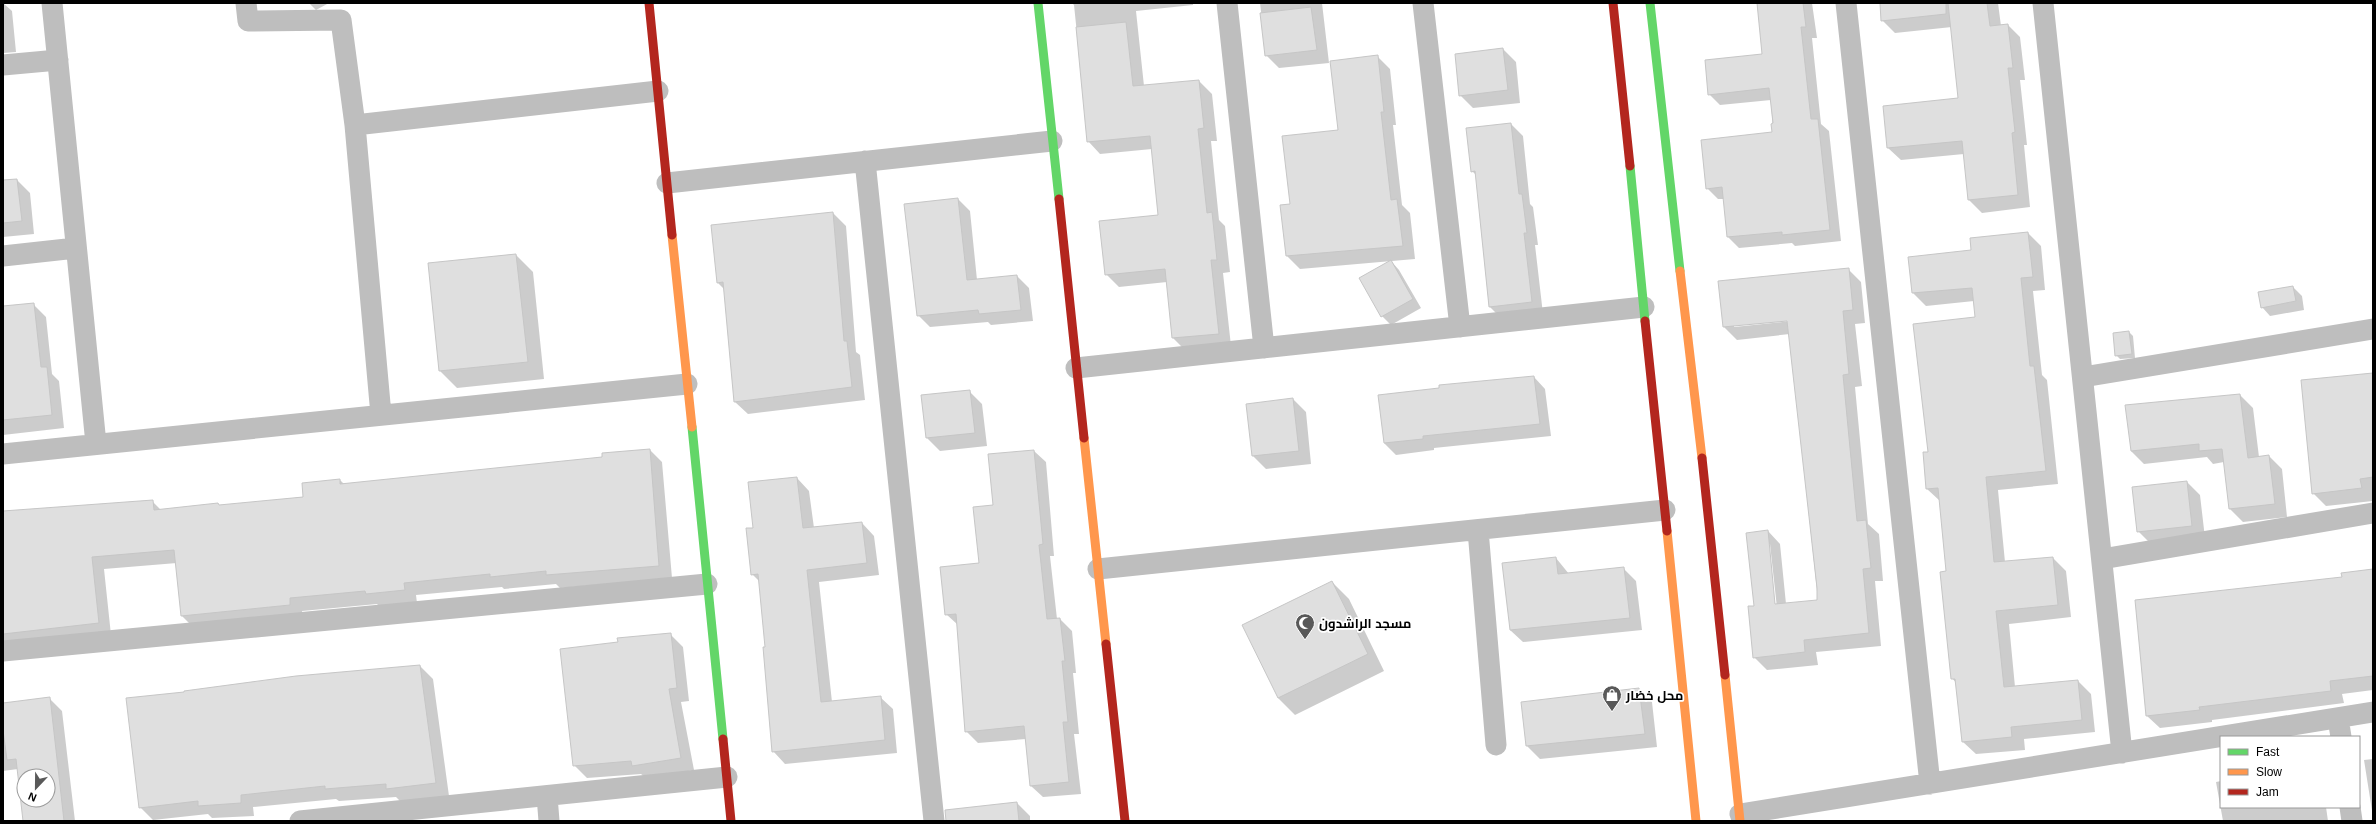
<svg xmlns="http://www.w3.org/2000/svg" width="2376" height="824" font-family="Arial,Cairo,sans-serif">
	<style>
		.shadow { fill: #0003; fill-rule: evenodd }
		.building { fill: #dfdfdf; stroke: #c6c6c6; fill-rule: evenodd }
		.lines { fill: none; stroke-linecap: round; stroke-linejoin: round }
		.street { stroke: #bebebe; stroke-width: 21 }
		.fast { stroke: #63d668; stroke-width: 9 }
		.slow { stroke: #ff974d; stroke-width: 9 }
		.jam { stroke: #b3261e; stroke-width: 9 }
		.labels { text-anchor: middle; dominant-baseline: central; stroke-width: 3.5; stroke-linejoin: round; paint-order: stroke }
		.poi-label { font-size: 13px; font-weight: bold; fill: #000; stroke: #fff; text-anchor: start }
	</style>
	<rect width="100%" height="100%" fill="#fff"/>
	<!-- shadow -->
	<path class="shadow" d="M3,3L12,11L16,52L3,53Z
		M309,3H329L316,10Z
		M1072,3H1193V5L1136,11L1144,86L1199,81L1212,94L1217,141H1211L1219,220L1225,226L1230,272L1223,273L1231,346L1186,351L1173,338L1167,282L1119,287L1106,274L1159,216L1152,149L1100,154L1088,141L1074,5Z
		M1260,3H1322L1329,63L1279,68L1266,55Z
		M1757,3H1812L1817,38H1812L1821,124L1829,131L1841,241L1795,246L1792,243L1739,248L1728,237L1724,199H1718L1707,188L1773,133L1771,100L1720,105L1709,94L1763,55Z
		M1881,3H1998L2001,26L2008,25L2020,37L2025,80H2020L2027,145H2024L2030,207L1982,213L1969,200L1964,154L1901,160L1888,148L1960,99L1952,27L1895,33L1882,20Z
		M1503,49L1516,62L1520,103L1473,108L1460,95Z
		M1377,56L1390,69L1396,125H1393L1402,205L1410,213L1415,259L1300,269L1287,256L1281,206L1291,205L1339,131Z
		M1511,124L1523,136L1530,204L1533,207L1538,245H1535L1543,314L1501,318L1489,306L1476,175L1472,171Z
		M17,180L30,193L34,234L3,237V181Z
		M958,199L970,211L977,280L1017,276L1029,288L1033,321L991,325L988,322L930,327L918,315Z
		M833,213L846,226L856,352L860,355L865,400L748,414L735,402L725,290L718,283Z
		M2028,233L2041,246L2045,290L2033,291L2042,375L2047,380L2058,484L1998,490L2005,562L2053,558L2066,571L2071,617L2009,624L2015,687L2078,681L2091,694L2095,732L2024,739L2025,750L1976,754L1963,742L1957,684L1952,678L1947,572L1940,501L1927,489L1929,453L1976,318L1974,301L1926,306L1913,293L1909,258L1972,251Z
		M516,255L533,272L544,379L457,388L440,371Z
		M1391,261L1399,270L1421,308L1391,325L1382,316Z
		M1848,269L1861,282L1865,323L1855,324L1862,386L1855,387L1868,524L1879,534L1883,581H1875L1881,646L1816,652L1818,665L1767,670L1754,657L1755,606L1768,531L1780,544L1786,604L1818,601L1790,334L1737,340L1724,327L1719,282ZM1792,319V321L1734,327V325ZM1768,544H1770L1777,608L1775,609Z
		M2293,287L2302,296L2304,310L2270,316L2262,307Z
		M33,304L46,317L52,374L59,381L64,428L3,435V307Z
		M2129,332L2133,336L2135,358L2120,359L2116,355Z
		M2373,374V501L2326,506L2313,493Z
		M1534,377L1545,389L1551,436L1434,448V450L1396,455L1384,443Z
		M969,391L982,404L987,446L940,451L927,438Z
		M2240,395L2253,408L2259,457L2269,456L2282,469L2287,517L2243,522L2230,509L2224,462L2213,464L2207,457L2144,464L2131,451Z
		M1293,399L1306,412L1311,464L1266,469L1253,456Z
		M650,450L662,462L672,578L560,588L556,584L504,589L502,587L416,595L417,603L380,607L377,604L302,611L303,618L195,629L182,616L177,563L104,569L111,635L3,648V513L152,501L161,510L220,506L304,497L340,480L344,484L603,458Z
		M1034,451L1046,462L1054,556H1050L1057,619H1060L1072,631L1076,673H1073L1079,734H1074L1081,794L1043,797L1031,786L1026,739L978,743L966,731L958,625L946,614L980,563L994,506Z
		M797,478L809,491L814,528L862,523L874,536L879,575L819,582L832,702L880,697L893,709L897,753L785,764L773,751L766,648L760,582L752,574L754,528Z
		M2187,482L2200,495L2205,538L2151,544L2138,531Z
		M1556,558L1569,574L1623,568L1636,581L1642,630L1523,642L1510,630Z
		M2373,570V690L2342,694L2344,703L2212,720V722L2160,728L2147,716L2343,578Z
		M1332,582L1349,599L1384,671L1295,715L1278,698Z
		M670,634L683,647L689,701L681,702L694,770L646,778L641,774L587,778L574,765L619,643Z
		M420,666L433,679L449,796L400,801L396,797L339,801L336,799L253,807L254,816L212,818L208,814L153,820L140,807L185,693Z
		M1639,690L1652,702L1657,747L1540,759L1527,746Z
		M49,698L62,711L75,821H24L18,769L3,771V704ZM24,776H48V800H24Z
		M2373,759V817L2364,760Z
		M2221,781V807H2326L2328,821H2223L2216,782Z
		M1017,803L1030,816V821H960Z"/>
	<!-- building -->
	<path class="building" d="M1757,3H1803L1806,27H1801L1811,119H1818L1830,230L1782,235V232L1727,237L1722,187L1706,189L1701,140L1772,132L1771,124L1773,123L1769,88L1708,95L1705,60L1762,54Z
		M1880,3H1946V14L1881,21Z
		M1948,3H1987L1990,26L2008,24L2013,68H2008L2015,132L2012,133L2018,195L1968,200L1962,141L1887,148L1883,106L1958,98Z
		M1311,7L1317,50L1265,56L1260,13Z
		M1126,22L1133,86L1199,80L1204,128L1198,129L1207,213L1212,212L1217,260H1211L1219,334L1172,338L1165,269L1105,275L1099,221L1158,215L1150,136L1087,142L1076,27Z
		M1503,48L1508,90L1459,96L1455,54Z
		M1378,55L1384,112H1381L1391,200L1397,199L1403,246L1286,256L1280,205L1290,204L1282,136L1338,130L1330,61Z
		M1511,123L1519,194H1522L1527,233H1524L1532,302L1489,307L1475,171L1471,172L1466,128Z
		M17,179L22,221L3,223V180Z
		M958,198L967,280L1017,275L1021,310L979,314L978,310L917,316L904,204Z
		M833,212L844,341H847L852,387L734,402L723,282L717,283L711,225Z
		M2028,232L2033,277L2021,278L2030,366H2034L2046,471L1986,477L1994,562L2053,557L2058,605L1996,611L2004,687L2078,680L2082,720L2011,727L2012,737L1962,742L1955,679H1951L1940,572L1946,571L1938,488L1926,489L1923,452H1928L1913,324L1975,317L1972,288L1912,293L1908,257L1971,250L1970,238Z
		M516,254L528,362L439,371L428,263Z
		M1391,260L1413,299L1381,317L1359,278Z
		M1849,268L1853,310L1843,311L1849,374L1843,375L1857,521L1866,520L1871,568L1863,569L1869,633L1804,640L1805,652L1753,658L1748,606H1754L1746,533L1768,530L1775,604L1817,600V588L1787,321L1723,327L1718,281Z
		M2293,286L2296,301L2261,308L2258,292Z
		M34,303L41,367H47L52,415L3,420V306Z
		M2129,331L2132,354L2115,356L2113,333Z
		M2373,373V477L2360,479L2362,488L2312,494L2301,380Z
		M1534,376L1540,424L1423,436V439L1384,443L1378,395L1439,388V385Z
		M970,390L975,433L926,438L921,395Z
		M2240,394L2248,458L2269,455L2275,504L2229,509L2222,449L2199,451V444L2131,451L2125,405Z
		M1293,398L1299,451L1252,456L1246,404Z
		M650,449L659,566L546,575V571L490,577V574L404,583L405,590L366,594L365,591L290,598V605L181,616L174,550L92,557L99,623L3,634V511L153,500L154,510L218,503L219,505L303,497L302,483L340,479V484L602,457V453Z
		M1034,450L1043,544L1039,545L1047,619L1060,618L1065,661H1062L1068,722H1063L1069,782L1030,786L1024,726L965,732L956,614L945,615L940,567L979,563L973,507L993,505L988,454Z
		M797,477L803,528L862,522L867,563L807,570L821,702L881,696L885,740L772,752L763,647H765L758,574L751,575L746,528H753L748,482Z
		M2187,481L2192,526L2137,532L2132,487Z
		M1556,557L1558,574L1624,567L1630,618L1510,630L1502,563Z
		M2373,569V676L2330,681L2331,691L2199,707L2200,710L2146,716L2135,600L2342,577L2341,573Z
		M1332,581L1368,654L1278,698L1242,625Z
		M671,633L677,688L669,689L681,758L632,766L631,761L573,766L560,649L618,642L617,638Z
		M420,665L436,783L386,789V784L325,789V786L241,795V803L198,806V801L139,808L126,698L184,692V691L296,676Z
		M1639,688L1645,734L1526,746L1521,702Z
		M50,697L64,821H23L16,759L7,760L3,730V703ZM24,776H48V800H24Z
		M1017,802L1019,821H946L945,810Z"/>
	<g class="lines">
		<!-- street -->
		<path class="street" d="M52,3L96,444
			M246,3L248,21L341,20L355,125
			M1227,3L1264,348
			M1423,3L1460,327
			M1846,3L1930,784
			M2043,3L2122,753
			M3,65L58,60
			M865,161L934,821
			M667,183L1052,141
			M3,256L76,248
			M1076,368L1644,307
			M2083,377L2373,329
			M381,415L355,125L658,91
			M3,454L687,384
			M1478,530L1496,745
			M2102,559L2373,513
			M1098,569L1665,510
			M3,651L707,584
			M2338,718L2341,737
			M547,796L549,821
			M2350,807L2352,821
			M1740,814L2373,712
			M300,821L727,777"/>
		<!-- fast -->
		<path class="fast" d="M1038,3L1059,199
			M1650,3L1680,271
			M1630,166L1645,321
			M692,427L723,739"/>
		<!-- slow -->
		<path class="slow" d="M672,235L692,427
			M1680,271L1702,458
			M1084,438L1106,644
			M1667,531L1696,821
			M1725,675L1740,821"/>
		<!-- jam -->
		<path class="jam" d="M649,3L672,235
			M1613,3L1630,166
			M1059,199L1084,438
			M1645,321L1667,531
			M1702,458L1725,675
			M1106,644L1125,821
			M723,739L731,821"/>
	</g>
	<!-- icons -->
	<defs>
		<symbol id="mosque-pin" viewBox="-11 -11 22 30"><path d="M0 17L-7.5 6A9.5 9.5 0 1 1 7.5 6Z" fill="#595959" stroke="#fff"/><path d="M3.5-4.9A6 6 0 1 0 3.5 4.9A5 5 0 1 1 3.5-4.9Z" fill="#fff"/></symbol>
		<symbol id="shop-pin" viewBox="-11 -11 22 30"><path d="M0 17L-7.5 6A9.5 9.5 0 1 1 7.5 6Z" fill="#595959" stroke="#fff"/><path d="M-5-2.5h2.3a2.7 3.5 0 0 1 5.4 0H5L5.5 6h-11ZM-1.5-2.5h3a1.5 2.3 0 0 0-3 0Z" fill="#fff"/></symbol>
	</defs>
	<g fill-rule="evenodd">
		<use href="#mosque-pin" x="1294" y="612" width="22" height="30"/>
		<use href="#shop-pin" x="1601" y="684" width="22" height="30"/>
	</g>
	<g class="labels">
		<!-- poi labels -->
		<g class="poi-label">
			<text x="1319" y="623">مسجد الراشدون</text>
			<text x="1626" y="695">محل خضار</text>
		</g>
	</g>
	<!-- border -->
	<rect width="2376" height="824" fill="none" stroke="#000000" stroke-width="8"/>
	<!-- legend -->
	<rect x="2220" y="736" width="140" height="72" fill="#ffffff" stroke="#999999"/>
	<rect x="2228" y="749" width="20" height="6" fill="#63d668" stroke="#999999"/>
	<text x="2256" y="756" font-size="12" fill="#000000">Fast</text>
	<rect x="2228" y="769" width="20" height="6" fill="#ff974d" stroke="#999999"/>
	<text x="2256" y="776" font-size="12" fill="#000000">Slow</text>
	<rect x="2228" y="789" width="20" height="6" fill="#b3261e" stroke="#999999"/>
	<text x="2256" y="796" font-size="12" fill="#000000">Jam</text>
	<!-- north arrow -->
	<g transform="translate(36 788) rotate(202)"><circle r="19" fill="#ffffff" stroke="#999999"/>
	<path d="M0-3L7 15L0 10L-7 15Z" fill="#595959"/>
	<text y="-6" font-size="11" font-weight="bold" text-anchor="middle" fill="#000000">N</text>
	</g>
</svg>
